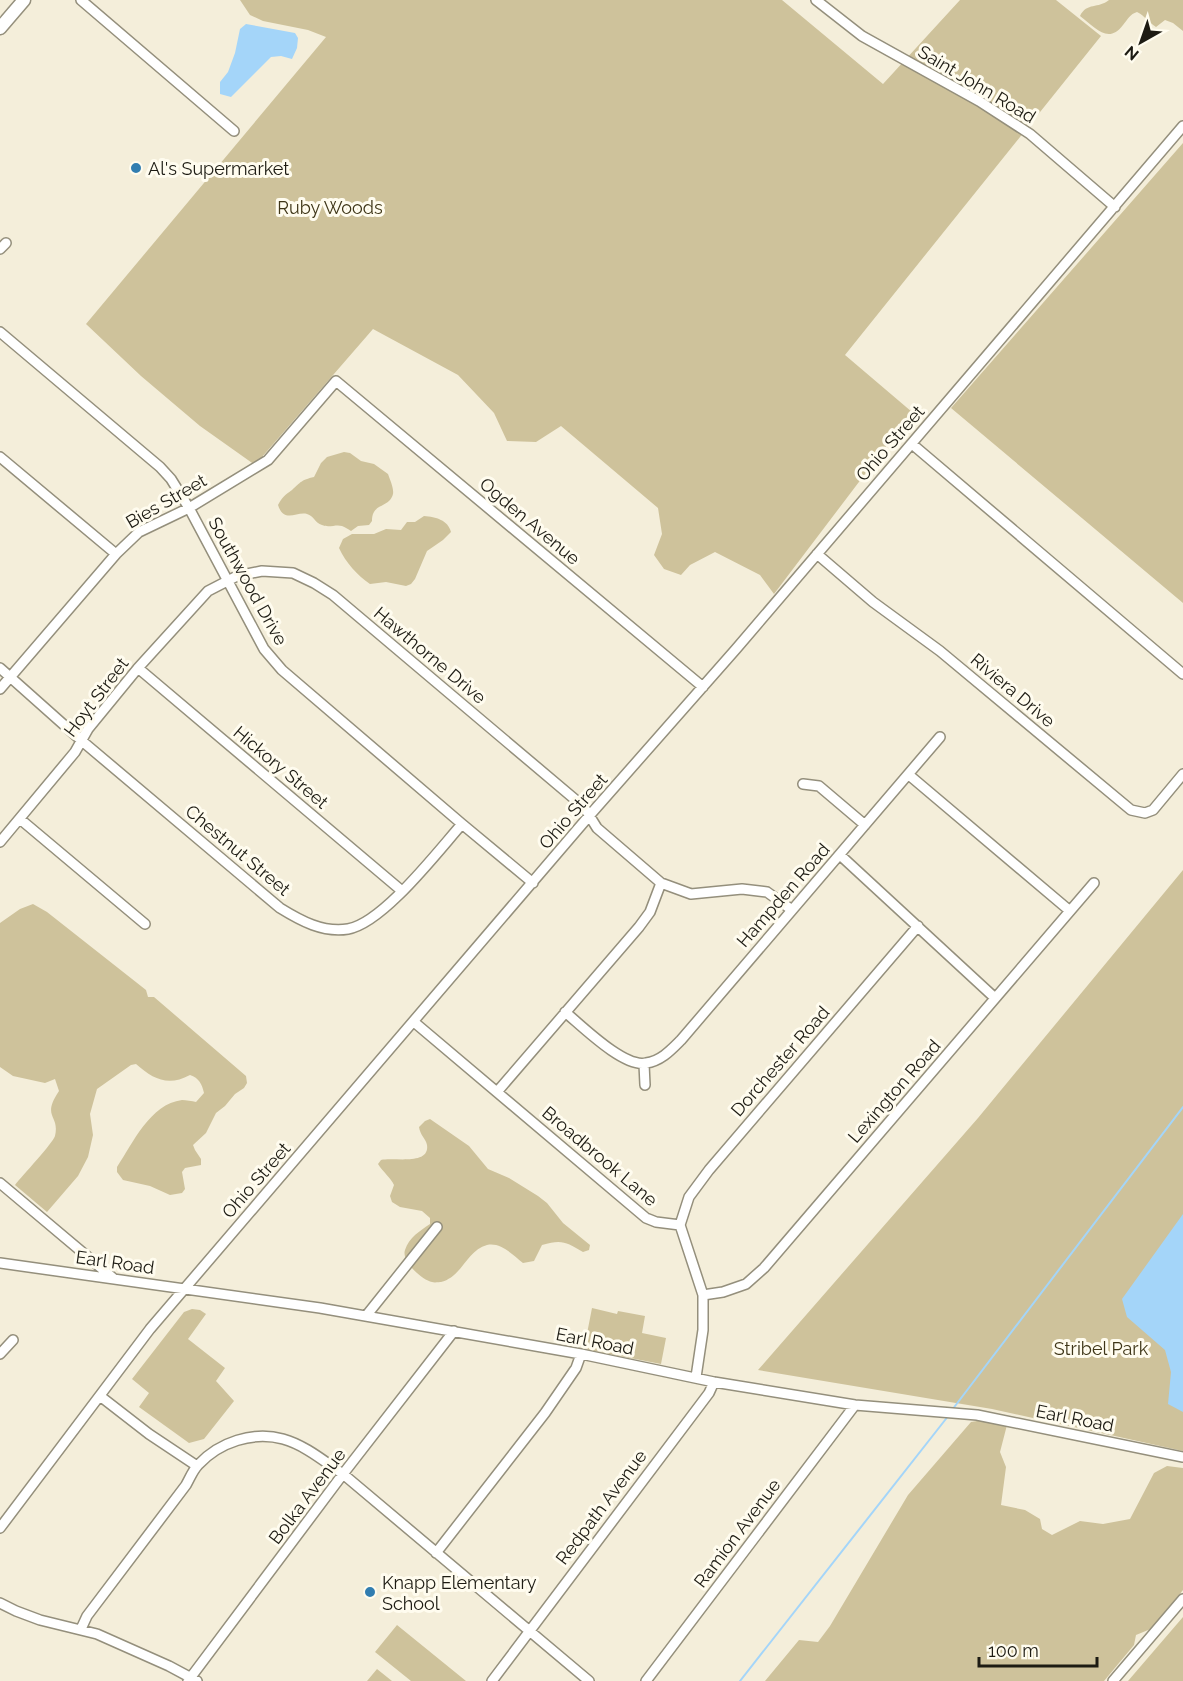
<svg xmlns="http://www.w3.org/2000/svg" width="1183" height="1681" font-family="Raleway,sans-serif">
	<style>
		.green { fill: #cec29b }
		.water { fill: #a4d5f9 }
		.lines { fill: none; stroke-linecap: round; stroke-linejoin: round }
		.stream { stroke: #a4d5f9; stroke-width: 2 }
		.minor-casing { stroke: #948f7c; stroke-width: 12 }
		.major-casing { stroke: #948f7c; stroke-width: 15 }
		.minor { stroke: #fff; stroke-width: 9 }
		.major { stroke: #fff; stroke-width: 12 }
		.poi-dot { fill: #317db0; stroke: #fffcef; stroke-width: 2 }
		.labels { text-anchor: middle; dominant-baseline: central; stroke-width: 6; stroke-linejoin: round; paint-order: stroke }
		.street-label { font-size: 18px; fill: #1d1b13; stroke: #fffcef }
		.poi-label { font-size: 18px; fill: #1d1b13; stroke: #fffcef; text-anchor: start }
		.park-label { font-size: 18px; fill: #3e3517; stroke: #fffcef }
	</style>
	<rect width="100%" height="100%" fill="#f4eeda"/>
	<!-- green -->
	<path class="green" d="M240,0H782L883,84L960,0H1056L1101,36L845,355L912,412L774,594L760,575L715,552L690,565L681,575L664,569L654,555L662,534L658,508L561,426L536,442L507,441L494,413L458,375L373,329L255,465L200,426L141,376L86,324L326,37L308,30L263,21L250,15Z
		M1109,0H1183V31L1173,23L1165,20L1156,27C1148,22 1145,16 1137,12C1130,14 1128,19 1123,25C1108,45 1095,27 1080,16C1087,2 1098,9 1109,0Z
		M1183,143V603L951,408Z
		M344,452L350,453L361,461L374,464L388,474C390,480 394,488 393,494C389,509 372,502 372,521L369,525L358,526L351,531C348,529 345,527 342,526C336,524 329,528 322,525C315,523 314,516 307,514C297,511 284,524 278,505C283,496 284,496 292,490C301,482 301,480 314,477L321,463L327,457Z
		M424,516C436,517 448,520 451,532L443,540L427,551L415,579L411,584L406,586L386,582L370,584C357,575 346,563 339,548L343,539L352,534H374L386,529L401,530L407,522H415Z
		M1183,870V1451L992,1409L758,1370L978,1118Z
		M33,904L47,912L146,990L148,997H154L246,1076L247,1083L244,1088L235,1094L225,1106L216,1113L206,1133L193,1145L195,1150L201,1159V1165L185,1168L182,1172L185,1189L182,1193L170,1195L150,1186L123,1180L117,1172V1167C133,1143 150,1104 182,1100C186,1100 192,1101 196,1102L204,1093C202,1084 199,1078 190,1075C168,1087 153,1079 136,1064L131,1065L97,1089L90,1114L93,1135L88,1157L78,1176L47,1212L15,1185C22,1176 53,1143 55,1136C60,1114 41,1118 59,1091L55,1079L45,1083L13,1076L0,1067V923L20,909Z
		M430,1119L469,1146L488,1169L509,1178L538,1196L547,1203L563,1223L590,1245L589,1250L583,1252C566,1242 562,1239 542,1245L534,1261L523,1263C513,1255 501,1242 487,1245C467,1250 462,1277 441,1282C440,1282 434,1283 432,1282C422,1280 401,1261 405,1250C409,1237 420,1231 430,1224V1218L422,1211L400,1207L392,1202L390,1196L394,1185C391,1178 383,1172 378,1164L381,1160C394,1157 430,1166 427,1145C426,1139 420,1135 419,1127L425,1121Z
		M592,1308L617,1314L618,1311L645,1316L642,1333L666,1338L661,1364L584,1349Z
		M192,1309L200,1310L206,1314L188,1339L225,1368L216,1381L234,1401L204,1439L189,1443L139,1407L149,1393L132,1379L184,1312Z
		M980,1419L1007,1425L1000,1452L1006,1467L1001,1505L1025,1510L1040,1519L1042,1529L1052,1535L1080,1521L1103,1524L1130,1519L1154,1473L1167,1466L1183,1468V1590L1153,1628L1136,1635L1134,1645L1104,1681H765L799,1640L818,1642L830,1626L908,1495L971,1422L977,1421Z
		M1183,1617V1681H1128Z
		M397,1625L466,1681H411L375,1652Z
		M377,1669L392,1681H367Z"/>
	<!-- water -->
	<path class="water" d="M246,24L295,33L298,38L297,48L292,59L281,56L271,57L231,97L220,94V82L228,72L235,53L240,29Z
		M1183,1214V1412L1168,1404L1171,1372L1165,1350L1127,1317L1122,1299Z"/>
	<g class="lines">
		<!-- stream -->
		<path class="stream" d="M952,1410L1183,1107
			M740,1681L949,1415"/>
		<defs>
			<path id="minor" d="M81,0L234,131
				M816,0L862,36L979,101L1030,134L1115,207
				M0,249L6,243
				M0,332L160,467L171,479L189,508L264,649L282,670L462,824L533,883
				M912,444L1183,674
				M0,457L116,554
				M817,554L873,602L940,651L1131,810L1145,813L1153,810L1183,774
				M0,668L82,741L280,908C301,921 323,933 348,929C383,923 438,851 462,824
				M138,668L402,891
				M0,689L116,554L139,532L189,508L268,460L336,381L703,687
				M909,775L1070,911
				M803,784L819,786L865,825
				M20,819L145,924
				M0,842L75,752L88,729L138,668L208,591L237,576L262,571L293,573L314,583L333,595L584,807L597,828L661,883L691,894L742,889L767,892L792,910
				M840,855L995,998
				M565,1012C582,1026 624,1068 646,1063C661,1061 671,1050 681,1040L940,737
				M414,1022L646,1218L656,1222L680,1225L703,1295V1330L696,1377
				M644,1064L645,1085
				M497,1092L639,927L650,912L661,883
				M0,1183L113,1278
				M680,1225L689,1197L709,1170L918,926
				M0,1263L320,1308L581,1354L714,1382L855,1405L977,1415L1183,1457
				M703,1295L723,1292L746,1284L764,1268L1094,883
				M366,1316L437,1227
				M0,1354L13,1340
				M100,1396L149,1434L197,1466
				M0,1528L150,1329L589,816L736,649L1183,126
				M436,1553L545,1413L576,1368L581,1354
				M0,1603L16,1611L40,1620L97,1634L169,1666L197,1681
				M81,1629L87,1616L186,1485C190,1478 193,1470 198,1465C219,1442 253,1431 283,1439C305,1445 325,1462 343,1474L589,1681
				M188,1681L343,1474L454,1331
				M492,1681L709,1393L714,1382
				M646,1681L855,1405
				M1113,1681L1183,1599"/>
			<path id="major" d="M0,28L24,0"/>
		</defs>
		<!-- minor casing -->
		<use href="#minor" class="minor-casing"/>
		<!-- major casing -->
		<use href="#major" class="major-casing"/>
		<!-- minor -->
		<use href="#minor" class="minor"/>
		<!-- major -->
		<use href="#major" class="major"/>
	</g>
	<!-- markers -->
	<g class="poi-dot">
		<circle cx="136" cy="168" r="6"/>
		<circle cx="370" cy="1592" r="6"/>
	</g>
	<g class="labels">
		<!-- street labels -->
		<g class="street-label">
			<text transform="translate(977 84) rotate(31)">Saint John Road</text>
			<text transform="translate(890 443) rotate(-49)">Ohio Street</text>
			<text transform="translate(166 501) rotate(-30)">Bies Street</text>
			<text transform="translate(530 521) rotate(40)">Ogden Avenue</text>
			<text transform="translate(248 581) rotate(61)">Southwood Drive</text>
			<text transform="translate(430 655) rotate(40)">Hawthorne Drive</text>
			<text transform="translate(1013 690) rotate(40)">Riviera Drive</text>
			<text transform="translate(96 697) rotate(-53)">Hoyt Street</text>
			<text transform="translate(281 767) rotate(40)">Hickory Street</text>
			<text transform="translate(573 811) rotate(-49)">Ohio Street</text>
			<text transform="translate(238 850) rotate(40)">Chestnut Street</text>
			<text transform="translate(783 895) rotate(-49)">Hampden Road</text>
			<text transform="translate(780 1061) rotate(-49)">Dorchester Road</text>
			<text transform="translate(894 1091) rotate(-49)">Lexington Road</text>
			<text transform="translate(600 1156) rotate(40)">Broadbrook Lane</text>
			<text transform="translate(256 1180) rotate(-49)">Ohio Street</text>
			<text transform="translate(115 1262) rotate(8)">Earl Road</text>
			<text transform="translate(595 1341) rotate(11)">Earl Road</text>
			<text transform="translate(1075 1418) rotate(11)">Earl Road</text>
			<text transform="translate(307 1496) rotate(-53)">Bolka Avenue</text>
			<text transform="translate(601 1507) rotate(-53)">Redpath Avenue</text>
			<text transform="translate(737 1533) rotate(-53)">Ramion Avenue</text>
		</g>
		<!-- poi labels -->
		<g class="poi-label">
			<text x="148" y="168">Al's Supermarket</text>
			<text x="382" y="1582">Knapp Elementary<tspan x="382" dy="21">School</tspan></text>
		</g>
		<!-- park labels -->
		<g class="park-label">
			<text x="330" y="207">Ruby Woods</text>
			<text x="1101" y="1348">Stribel Park</text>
		</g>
	</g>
	<!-- north arrow -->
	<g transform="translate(1141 42) rotate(220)" stroke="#fffcef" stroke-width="4.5" paint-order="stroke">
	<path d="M0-4.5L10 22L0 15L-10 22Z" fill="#1d1b13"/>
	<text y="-9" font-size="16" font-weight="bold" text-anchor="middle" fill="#1d1b13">N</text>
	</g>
	<!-- scale -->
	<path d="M979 1657v9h118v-9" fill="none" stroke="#1d1b13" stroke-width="3"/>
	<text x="988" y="1657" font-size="18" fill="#1d1b13" stroke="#fffcef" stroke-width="4.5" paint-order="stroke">100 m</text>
</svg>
